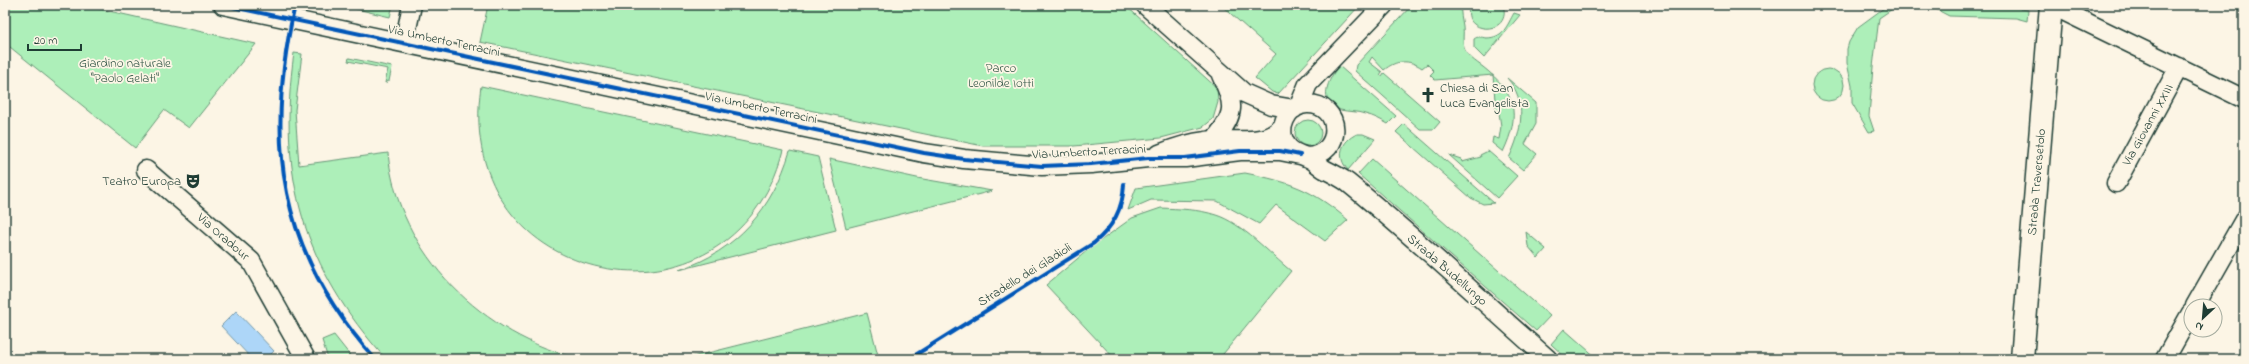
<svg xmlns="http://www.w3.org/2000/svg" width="2249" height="364" font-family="'Indie Flower',sans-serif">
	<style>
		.green { fill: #adefb9; stroke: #669676 }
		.water { fill: #add6f8; stroke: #7499aa }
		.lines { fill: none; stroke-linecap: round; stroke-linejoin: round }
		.minor-casing { stroke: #1f3d34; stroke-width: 21 }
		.major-casing { stroke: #1f3d34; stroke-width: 25 }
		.minor { stroke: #fcf5e5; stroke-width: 18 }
		.major { stroke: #fcf5e5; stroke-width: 22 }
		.cycleway-casing { stroke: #fcf5e5; stroke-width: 6 }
		.cycleway { stroke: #0057b8; stroke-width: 4 }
		.labels { text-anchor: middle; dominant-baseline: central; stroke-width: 3.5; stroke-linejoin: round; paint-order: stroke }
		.street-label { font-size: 13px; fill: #1f3d34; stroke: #fcf5e5 }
		.park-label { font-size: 13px; fill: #345848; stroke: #fcf5e5 }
		.poi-label { font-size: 13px; fill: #1f3d34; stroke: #fcf5e5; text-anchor: start }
	</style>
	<rect width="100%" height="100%" fill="#fcf5e5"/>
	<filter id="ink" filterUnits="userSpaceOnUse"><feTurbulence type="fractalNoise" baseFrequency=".025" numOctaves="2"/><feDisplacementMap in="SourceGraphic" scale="8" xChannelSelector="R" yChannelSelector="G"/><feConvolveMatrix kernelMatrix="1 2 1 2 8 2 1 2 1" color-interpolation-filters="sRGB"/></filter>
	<g filter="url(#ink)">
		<!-- green -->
		<path class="green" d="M5,5H82L256,44L189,128L164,110L135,148L5,43Z
			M340,5H393L390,17Z
			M488,5H1125L1217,88L1218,102L1213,119L1203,127L1161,138L1074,146H983L480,42Z
			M1221,5H1360L1278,94L1272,92L1255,78L1276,54Z
			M1412,5H1461C1460,13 1462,19 1463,26C1464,33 1462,41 1464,48C1467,56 1476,62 1483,67C1516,93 1521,114 1503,152L1492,143L1493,137L1499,139L1501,126L1499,113H1496L1493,75L1435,80L1430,75L1434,71L1427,64L1422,68C1409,59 1396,60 1384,70L1372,57L1369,62L1382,72L1380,75L1382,76L1384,73L1440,122L1434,129H1420L1355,71L1356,65Z
			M1470,5H1503C1513,37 1459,35 1470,5Z
			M1888,5H1898L1879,18L1873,67L1869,116L1874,131L1869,132L1852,103V86L1847,63V49L1849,42L1858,27Z
			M1928,5L2020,7V9L2028,10L2027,21L2016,18L1949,16Z
			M1514,13L1520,15L1484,58L1474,48V39C1478,36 1481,37 1486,38C1504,38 1507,25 1514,13Z
			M294,53L302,54L295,110L299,165L388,153C398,254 484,337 581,359H386C303,268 277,174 294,53Z
			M349,58L392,67L389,81L385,83L388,69L348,61Z
			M1339,66L1396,116L1388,124C1381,120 1374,116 1365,114C1357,111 1349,112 1340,110C1317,104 1328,78 1339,66Z
			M1812 85a16 16 0 1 1 32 0a16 16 0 1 1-32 0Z
			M1507,78L1536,103V124L1525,144L1537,154L1523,170L1509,158C1522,132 1528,101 1507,78Z
			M481,86L783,150C732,345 451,290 481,86Z
			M1295 133a13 13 0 1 1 26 0a13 13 0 1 1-26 0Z
			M1404,124L1494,203L1483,204L1471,198L1396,132Z
			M1357,134H1363L1375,139L1348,170C1336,157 1341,141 1357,134Z
			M790,151L818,157L836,230L679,270C737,251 773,208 790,151Z
			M1488,151L1517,176L1497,198L1449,155L1461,159L1462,162L1481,157L1480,155Z
			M829,159L917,178L992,191L846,228Z
			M1372,159L1550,316L1536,331L1358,174Z
			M1245,173C1290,182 1312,189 1348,220L1325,241L1276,205L1259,224L1217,201L1151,200L1128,210L1136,188Z
			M1161,208C1179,209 1198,209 1216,215C1242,223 1270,254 1291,271L1219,359H1115L1046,285L1089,249L1132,218Z
			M1526,232L1546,249L1538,258L1528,246Z
			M867,313L879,359H682H684Z
			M1564,329L1598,359H1567L1551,344Z
			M334,335L353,359H328L322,340Z"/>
		<!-- water -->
		<path class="water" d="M236,311L274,351L266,359H252L221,326Z"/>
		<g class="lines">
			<defs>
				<path id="minor" d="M223,5L924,153L964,159L1042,166L1091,164L1148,158H1185L1240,151H1280L1300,155
					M1145,5L1244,93L1271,105L1294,109
					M2051,5L2244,99
					M404,43L412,5
					M1299,106L1308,84L1384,5
					M1214,140C1236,114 1235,104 1221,75
					M1159,154C1174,148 1189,143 1206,141C1230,137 1264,148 1282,127
					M1307,157C1345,154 1342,103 1307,104C1286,105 1275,131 1288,147C1293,153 1299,154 1306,157C1313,159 1318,165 1324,169C1332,173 1340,177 1347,182C1416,238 1481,300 1548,359
					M146,170L251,261L306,359
					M2116,183L2179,67
					M2195,306L2244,220
					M2165,359L2191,313"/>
				<path id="major" d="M2022,359L2051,5"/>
			</defs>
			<!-- minor casing -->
			<use href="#minor" class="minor-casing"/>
			<!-- major casing -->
			<use href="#major" class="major-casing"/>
			<!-- minor -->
			<use href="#minor" class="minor"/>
			<!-- major -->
			<use href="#major" class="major"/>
			<defs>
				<path id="cycleway" d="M223,5L924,153L964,159L1042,166L1091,164L1148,158H1185L1240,151H1280L1300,155
					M295,5C264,142 278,251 375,359
					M909,359L1094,243C1113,227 1123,209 1124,184"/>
			</defs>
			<!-- cycleway casing -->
			<use href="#cycleway" class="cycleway-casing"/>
			<!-- cycleway -->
			<use href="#cycleway" class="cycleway"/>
		</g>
	</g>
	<!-- icons -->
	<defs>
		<symbol id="church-bare" viewBox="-9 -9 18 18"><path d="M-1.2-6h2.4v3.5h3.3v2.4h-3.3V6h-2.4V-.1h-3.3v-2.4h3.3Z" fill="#1f3d34" stroke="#fcf5e5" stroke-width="2.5" paint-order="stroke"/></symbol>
		<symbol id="theatre-bare" viewBox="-9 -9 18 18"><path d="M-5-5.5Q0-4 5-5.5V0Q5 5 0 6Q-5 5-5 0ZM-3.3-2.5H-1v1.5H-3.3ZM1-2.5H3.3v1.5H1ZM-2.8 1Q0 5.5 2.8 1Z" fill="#1f3d34" stroke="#fcf5e5" stroke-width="2.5" paint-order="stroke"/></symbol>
	</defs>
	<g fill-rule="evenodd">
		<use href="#church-bare" x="1417" y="84" width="22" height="22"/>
		<use href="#theatre-bare" x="182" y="170" width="22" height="22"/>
	</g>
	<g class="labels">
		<!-- street labels -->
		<g class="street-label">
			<text transform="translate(444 41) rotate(12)">Via Umberto Terracini</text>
			<text transform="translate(761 108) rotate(12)">Via Umberto Terracini</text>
			<text transform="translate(2148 125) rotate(-61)">Via Giovanni XXIII</text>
			<text transform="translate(1089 152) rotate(-3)">Via Umberto Terracini</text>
			<text transform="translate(2037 182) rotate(-85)">Strada Traversetolo</text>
			<text transform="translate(223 237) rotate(41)">Via Oradour</text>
			<text transform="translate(1447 270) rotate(41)">Strada Budellungo</text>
			<text transform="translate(1025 275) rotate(-32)">Stradello dei Gladioli</text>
		</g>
		<!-- park labels -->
		<g class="park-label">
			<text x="125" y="63">Giardino naturale<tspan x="125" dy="15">"Paolo Gelati"</tspan></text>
			<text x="1001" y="68">Parco<tspan x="1001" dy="15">Leonilde Iotti</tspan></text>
		</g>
		<!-- poi labels -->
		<g class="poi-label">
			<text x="1440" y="88">Chiesa di San<tspan x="1440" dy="15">Luca Evangelista</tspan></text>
			<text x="181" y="181" text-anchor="end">Teatro Europa</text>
		</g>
	</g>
	<!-- margin -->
	<rect width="2249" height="364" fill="none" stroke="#fcf5e5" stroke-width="20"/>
	<rect x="10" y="10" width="2229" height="344" fill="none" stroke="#1f3d34" stroke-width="1.5" filter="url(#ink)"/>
	<!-- north arrow -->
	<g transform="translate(2203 318) rotate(206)"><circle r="19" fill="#fcf5e5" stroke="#a4ab9e"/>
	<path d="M0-3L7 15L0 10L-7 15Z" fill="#1f3d34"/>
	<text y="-6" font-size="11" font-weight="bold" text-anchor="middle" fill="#1f3d34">N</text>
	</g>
	<!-- scale -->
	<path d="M28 44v6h53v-6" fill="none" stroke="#1f3d34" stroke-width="2"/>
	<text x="34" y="44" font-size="12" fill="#1f3d34" stroke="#fcf5e5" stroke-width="3" paint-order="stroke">20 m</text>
</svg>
